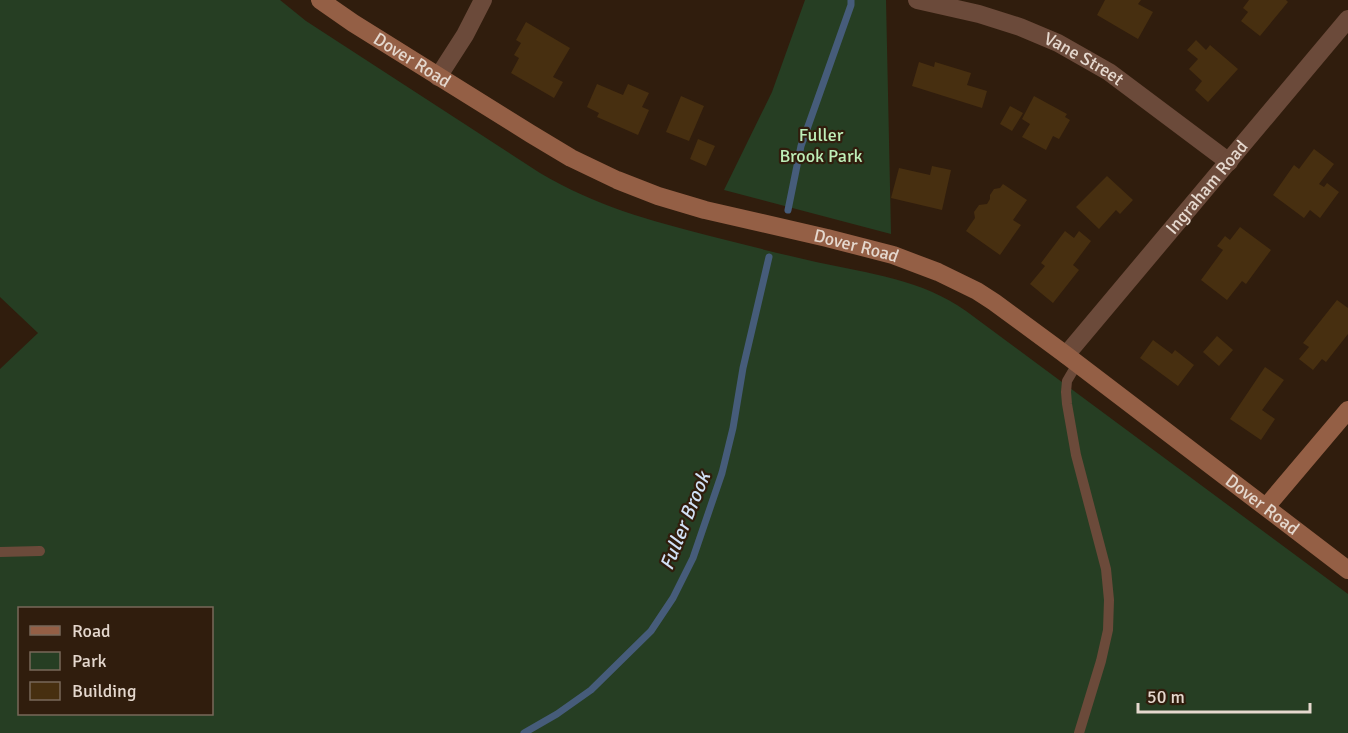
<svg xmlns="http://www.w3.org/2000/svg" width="1348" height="733" font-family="Signika,sans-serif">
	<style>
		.green { fill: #263e23; fill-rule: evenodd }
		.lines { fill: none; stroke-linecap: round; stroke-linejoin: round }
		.stream { stroke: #465c7a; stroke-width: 7 }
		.building { fill: #472f10 }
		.lane { stroke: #6b4a3a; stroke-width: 10 }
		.street { stroke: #6b4a3a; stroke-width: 18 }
		.secondary { stroke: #945f45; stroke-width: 18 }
		.labels { text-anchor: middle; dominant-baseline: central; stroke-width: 4.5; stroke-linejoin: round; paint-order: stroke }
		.street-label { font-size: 18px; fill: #e5d8ce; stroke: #301d0d }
		.park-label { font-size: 18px; fill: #beeeb8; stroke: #301d0d }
		.water-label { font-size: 20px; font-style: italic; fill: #d1e1f7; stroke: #301d0d }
	</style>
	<rect width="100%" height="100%" fill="#301d0d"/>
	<!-- green -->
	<path class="green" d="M0,0H280L306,21L540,173C596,206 648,220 710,236C745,245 781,254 816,262C868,273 923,280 966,311L1348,594V733H0V369L38,333L0,297ZM20,608H212V714H20Z
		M805,0H886L891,234L724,190L772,92Z"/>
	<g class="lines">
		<!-- stream -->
		<path class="stream" d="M788,210L801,146L851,5V0
			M524,733L557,714L591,690L651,631L673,598L693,558L722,473L733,428L743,368L769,257"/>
	</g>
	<!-- building -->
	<path class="building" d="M1105,0H1141L1138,4L1153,12L1138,39L1097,15Z
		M1249,0H1286L1288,2L1260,36L1241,21L1248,12L1243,8Z
		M526,22L570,48L553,77L563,82L554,98L511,73L519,58L514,55L521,43L516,40Z
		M1196,40L1206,50L1210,45L1238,69L1208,102L1195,90L1202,81L1189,69L1198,59L1187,50Z
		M919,62L934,67L935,62L971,73L967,85L987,91L982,108L912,86Z
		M597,84L623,95L628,84L649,93L642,107L649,110L638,135L597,117L599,113L587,107Z
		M681,96L704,106L689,141L666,132Z
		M1034,96L1067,114L1065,117L1070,120L1059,139L1053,136L1046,150L1022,137L1030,124L1022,119Z
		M1010,106L1023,113L1012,131L1000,124Z
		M698,139L715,146L706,166L690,159Z
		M1314,149L1334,164L1319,184L1324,187L1327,183L1339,192L1320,218L1310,210L1304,218L1273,195L1294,165L1299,169Z
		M932,166L951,170L942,210L891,198L899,168L930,175Z
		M1107,176L1133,200L1120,214L1116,210L1099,229L1076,207Z
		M1003,184L1027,200L1013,220L1021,225L1000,255L966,231L975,218L974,212L979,205L987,204L990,199V195L994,189L1000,188Z
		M1240,227L1271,250L1246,284L1242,281L1227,300L1201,280L1223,250L1217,246L1225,236L1230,240Z
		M1065,231L1074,238L1079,231L1091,241L1073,265L1079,270L1053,303L1030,284L1045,266L1041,263Z
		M1337,300L1348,308V334L1326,362L1322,359L1313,370L1299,359L1309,347L1303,343Z
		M1217,336L1233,350L1219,366L1203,352Z
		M1153,340L1172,354L1175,350L1194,365L1178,386L1140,358Z
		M1265,367L1284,380L1262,410L1275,419L1261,440L1230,419Z"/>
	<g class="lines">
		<!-- lane -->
		<path class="lane" d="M1077,364L1067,381L1066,392L1067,404L1076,455L1106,569L1109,600L1108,630L1101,661L1079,733
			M0,552L40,551"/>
		<!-- street -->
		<g class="street">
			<path id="s1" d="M917,0L979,14L1020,27L1058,43L1109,72L1229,162"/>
			<path d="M438,77L465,35L483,0"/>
			<path id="s2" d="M1066,355L1348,19"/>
		</g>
		<!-- secondary -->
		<g class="secondary">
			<path id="s3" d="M320,0L353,23L531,134L571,158L617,180L658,196L705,210L827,238L893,255L938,272L977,291L994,302L1066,355L1348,570"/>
			<path d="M1266,507L1348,410"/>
		</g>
	</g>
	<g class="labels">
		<!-- street labels -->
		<g class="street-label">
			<text stroke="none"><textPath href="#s3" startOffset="110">Dover Road</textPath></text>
			<text stroke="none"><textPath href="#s1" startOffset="178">Vane Street</textPath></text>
			<text stroke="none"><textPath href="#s2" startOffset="219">Ingraham Road</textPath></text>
			<text stroke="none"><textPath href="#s3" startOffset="596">Dover Road</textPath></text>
			<text stroke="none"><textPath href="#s3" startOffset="1082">Dover Road</textPath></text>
		</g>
		<!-- park labels -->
		<g class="park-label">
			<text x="821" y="135">Fuller<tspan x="821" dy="21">Brook Park</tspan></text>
		</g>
		<!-- water labels -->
		<g class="water-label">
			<text transform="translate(685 521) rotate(-68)">Fuller Brook</text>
		</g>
	</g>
	<!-- legend -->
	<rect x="18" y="607" width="195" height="108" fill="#301d0d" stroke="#78685a" stroke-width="1.5"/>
	<rect x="30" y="626" width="30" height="9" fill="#945f45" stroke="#78685a" stroke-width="1.5"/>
	<text x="72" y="637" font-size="18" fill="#e5d8ce">Road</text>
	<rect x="30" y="652" width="30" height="18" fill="#263e23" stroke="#78685a" stroke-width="1.5"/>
	<text x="72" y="667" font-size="18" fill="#e5d8ce">Park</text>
	<rect x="30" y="682" width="30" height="18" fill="#472f10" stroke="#78685a" stroke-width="1.5"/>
	<text x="72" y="697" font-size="18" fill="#e5d8ce">Building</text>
	<!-- scale -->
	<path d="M1138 703v9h172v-9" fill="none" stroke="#e5d8ce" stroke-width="3"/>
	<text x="1147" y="703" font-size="18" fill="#e5d8ce" stroke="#301d0d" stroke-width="4.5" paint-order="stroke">50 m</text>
</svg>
